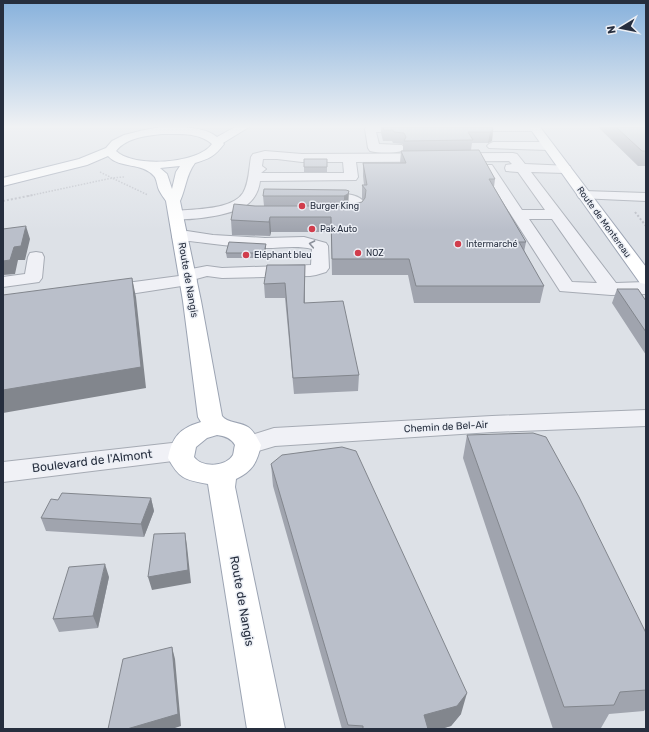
<svg xmlns="http://www.w3.org/2000/svg" width="649" height="732" font-family="Rubik,sans-serif">
	<style>
		.lines { fill: none; stroke-linecap: round; stroke-linejoin: round }
		.minor-casing { stroke: #a6abb4; stroke-width: 2 }
		.major-casing { stroke: #9ca4b3; stroke-width: 2 }
		.path-far1 { stroke: #bbbec6; stroke-width: 1.5; stroke-dasharray: 1.5 1.5; stroke-linecap: butt }
		.path { stroke: #bbbec6; stroke-width: 2; stroke-dasharray: 2 2; stroke-linecap: butt }
		.minor { fill: #f0f1f6; fill-rule: evenodd }
		.major { fill: #fff; fill-rule: evenodd }
		.wall { fill: #a0a4ae }
		.shaded-wall { fill: #82868d }
		.building { fill: #babfca; stroke: #82868d }
		.oneway { stroke: #8b909a }
		.poi-dot { fill: #d13d4c; stroke: #eceff5; stroke-width: 1.5 }
		.labels { text-anchor: middle; dominant-baseline: central; stroke-width: 3; stroke-linejoin: round; paint-order: stroke }
		.far-poi-label { font-size: 9px; fill: #262e3e; stroke: #eceff5; text-anchor: start }
		.far-street-label { font-size: 9px; fill: #262e3e; stroke: #eceff5 }
		.street-label { font-size: 10px; fill: #262e3e; stroke: #eceff5 }
		.near-street-label { font-size: 12px; fill: #262e3e; stroke: #eceff5 }
	</style>
	<rect width="100%" height="100%" fill="#dde1e7"/>
	<g class="lines">
		<defs>
			<path id="minor" d="M366,127H415L416,129L411,132H376L379,144L402,145L404,148L402,151C393,153 379,153 370,151L368,148L365,129Z
				M457,127H539V128L534,131H462L458,130Z
				M493,142H548L552,144L554,146L552,148L548,150L489,148L487,146L489,144Z
				M265,151L302,154L513,153L517,154L525,164L570,166L571,169L570,172L565,173L531,172L616,283L646,282V294L611,295L560,291L481,168L482,165H492L522,210H545L518,172L506,171L505,168L506,165L512,164L509,161L356,162L358,177L356,180L260,181C259,189 256,197 249,203C237,215 187,222 171,218L169,215L171,212L176,211C194,209 232,210 243,193C249,183 249,168 251,157L253,154ZM263,159H277L302,162H343L344,173H261L266,169L262,166ZM529,219H552L597,283L572,282Z
				M584,191L646,193V201L579,198L577,195L579,192Z
				M318,193C330,193 378,190 361,215L344,219L329,218L327,215L329,212L349,209L350,204L346,202L313,200L311,197L313,194Z
				M187,231L213,235L265,238L304,237L326,243L328,246L329,268L326,272L316,275L310,276L222,278L207,276L196,279L197,280L194,284L188,285L104,298L97,296L95,292L97,288L104,286L179,276L181,271L207,266L222,268L311,265L312,249C297,245 281,248 266,248C240,248 215,244 189,241C184,240 180,242 174,240L172,237L174,234Z
				M36,252L42,253L44,257L42,278L39,282L3,287V277L25,274L28,257L30,253Z
				M646,410V426L492,432L275,446L248,454L239,451L235,445L239,439L274,428L492,416Z
				M181,442L190,444L194,451L190,458L181,460L3,482V462Z"/>
			<path id="major" d="M162,127C177,127 205,126 217,137L235,127H249L223,143L224,144C215,156 209,159 195,163C186,175 186,188 180,201L201,301L222,416C227,423 240,422 248,427C254,431 257,438 261,445C257,462 253,471 236,479L235,487L285,729H247L208,484C184,480 179,478 168,458C172,437 180,428 201,422L198,417L183,301L166,201C164,198 161,194 159,190C157,186 157,179 154,176C142,162 120,169 108,156L87,165L3,186V178L79,159L106,148L112,141L124,135L144,130ZM162,134C179,134 199,132 212,144C198,164 133,168 116,151C127,137 147,136 162,134ZM180,166L176,172L172,189L167,174L160,168ZM217,435C225,436 231,438 235,445C234,448 234,452 233,455C226,467 202,468 194,457L196,447L207,438Z
				M529,127H540L646,267V284L640,283Z"/>
		</defs>
		<!-- minor casing -->
		<use href="#minor" class="minor-casing"/>
		<!-- major casing -->
		<use href="#major" class="major-casing"/>
		<!-- path-far1 -->
		<path class="path-far1" d="M100,172L112,178L124,177
			M28,196L112,178L148,195"/>
		<!-- path -->
		<path class="path" d="M3,201L33,195
			M635,212L646,226"/>
		<!-- minor -->
		<use href="#minor" class="minor"/>
		<!-- major -->
		<use href="#major" class="major"/>
	</g>
	<!-- wall -->
	<path class="wall" d="M381,127H492L493,130L492,141L488,143H472L471,150L495,179L494,187L526,242L524,252L544,286L540,303H414L408,275H332L331,232H271L270,236L232,235L231,220L255,206H264L263,196L346,190L348,205L362,202L363,201L362,199V185H364L363,176V163H400L401,151H403V144L393,143L392,141H383L381,133Z
		M598,127H646V166H638Z
		M304,159H327V172H304Z
		M266,249L264,258H227L226,253Z
		M305,265V303L359,375L358,391L294,394L285,298H265L264,284Z
		M617,289L646,301V355L612,303Z
		M467,435L646,633V708L644,711L609,714L601,728L553,729L463,458Z
		M271,464L461,714L451,726L441,729H342L273,486Z
		M151,498L154,511L144,537L46,531L41,518L58,500Z
		M109,577L98,628L59,632L53,619Z"/>
	<!-- shaded-wall -->
	<path class="shaded-wall" d="M493,130L492,141L488,143L490,132Z
		M349,191L348,208L344,210V196Z
		M270,217L271,232L270,236L269,222Z
		M26,226L30,239L25,260H18L15,274L3,275V261L14,247Z
		M266,244V249L264,258V253Z
		M305,265V279L304,318V303Z
		M132,278L136,297L146,388L3,413V390Z
		M151,498L154,511L144,537L141,524Z
		M185,533L187,546L191,583L152,590L148,577Z
		M105,564L109,577L98,628L93,616Z
		M172,647L175,659L181,726L172,729H127Z
		M467,693L461,714L451,726L441,729H421L424,715Z"/>
	<!-- building -->
	<path class="building" d="M383,127H492L493,130L490,132H468L473,140L404,141L406,137L404,133L394,132L393,130H384Z
		M616,127H646V151H642Z
		M479,150L495,179H489L526,242H519L544,286H416L409,259H332L331,217H270L269,222L231,220L234,204L255,206H345L362,202L365,198L366,190L362,185H367L363,163H406L401,151Z
		M304,159H327V167H304Z
		M264,189L346,190L349,191L348,194L344,196H263Z
		M26,226L21,246L14,247L10,260L3,261V229Z
		M229,242L266,244L264,253H226Z
		M267,265H305L304,303L343,301L359,375L293,378L285,283L264,284Z
		M132,278L141,367L3,390V295Z
		M617,289H638L646,301V332Z
		M533,433L546,437L579,497L646,633V690L620,692L614,705L564,707L467,435Z
		M342,447L356,451L467,693L457,706L424,715L428,729H363V726L348,725L271,464L282,455Z
		M62,493L151,498L141,524L41,518L51,499L58,500Z
		M185,533L188,570L148,577L154,534Z
		M105,564L93,616L53,619L69,567Z
		M172,647L178,714L127,729H108L123,659Z"/>
	<!-- one-way arrows -->
	<defs><path id="oneway-chevron" d="M-2-3.5L2.5 0L-2 3.5" fill="none" stroke-width="1.6" stroke-linecap="round" stroke-linejoin="round"/></defs>
	<use class="oneway" href="#oneway-chevron" transform="translate(312 244) rotate(-169)"/>
	<!-- sky -->
	<linearGradient id="sky" x2="0" y2="1"><stop stop-color="#87b1dc"/><stop offset="0.55" stop-color="#f0f2f4"/><stop offset="1" stop-color="#f0f2f4" stop-opacity="0"/></linearGradient>
	<rect width="649" height="230" fill="url(#sky)"/>
	<!-- markers -->
	<g class="poi-dot">
		<circle cx="302" cy="206" r="4"/>
		<circle cx="312" cy="229" r="4"/>
		<circle cx="458" cy="244" r="4"/>
		<circle cx="358" cy="253" r="4"/>
		<circle cx="246" cy="255" r="4"/>
	</g>
	<g class="labels">
		<!-- far-poi labels -->
		<g class="far-poi-label">
			<text x="310" y="206">Burger King</text>
			<text x="320" y="229">Pak Auto</text>
			<text x="466" y="244">Intermarché</text>
			<text x="366" y="253">NOZ</text>
			<text x="254" y="255">Eléphant bleu</text>
		</g>
		<!-- far-street labels -->
		<g class="far-street-label">
			<text transform="translate(604 222) rotate(54)">Route de Montereau</text>
		</g>
		<!-- street labels -->
		<g class="street-label">
			<text transform="translate(188 280) rotate(80)">Route de Nangis</text>
			<text transform="translate(446 427) rotate(-3)">Chemin de Bel-Air</text>
		</g>
		<!-- near-street labels -->
		<g class="near-street-label">
			<text transform="translate(92 461) rotate(-7)">Boulevard de l'Almont</text>
			<text transform="translate(242 601) rotate(80)">Route de Nangis</text>
		</g>
	</g>
	<!-- border -->
	<rect width="649" height="732" fill="none" stroke="#262e3e" stroke-width="8"/>
	<!-- north arrow -->
	<g transform="translate(621 28) rotate(260)" stroke="#eceff5" stroke-width="3" paint-order="stroke">
	<path d="M0-3L7 15L0 10L-7 15Z" fill="#262e3e"/>
	<text y="-6" font-size="11" font-weight="bold" text-anchor="middle" fill="#262e3e">N</text>
	</g>
</svg>
